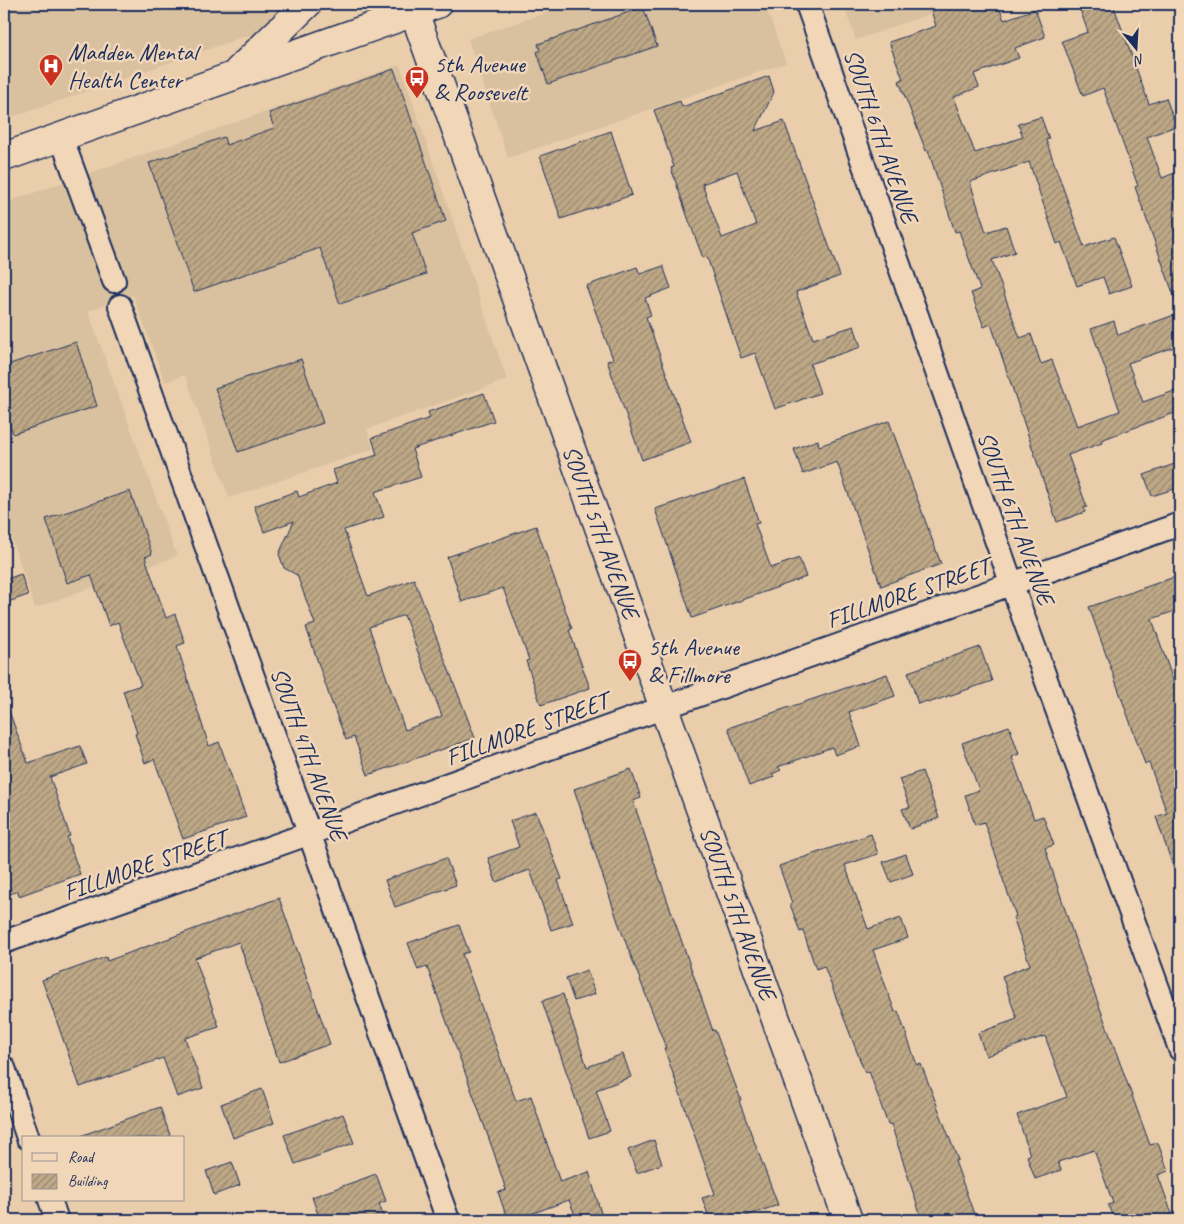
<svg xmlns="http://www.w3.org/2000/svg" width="1184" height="1224" font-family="Caveat,sans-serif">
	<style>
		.built { fill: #d9c09f }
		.building { fill: url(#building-hatch); stroke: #1b2f5e; fill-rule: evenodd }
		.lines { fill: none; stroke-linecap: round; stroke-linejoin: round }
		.minor-casing { stroke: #1b2f5e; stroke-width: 26 }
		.tertiary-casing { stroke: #1b2f5e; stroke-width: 31 }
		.secondary-casing { stroke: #1b2f5e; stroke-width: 31 }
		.minor { stroke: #f1d6b8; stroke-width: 22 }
		.tertiary { stroke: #f1d6b8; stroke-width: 28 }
		.secondary { stroke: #f1d6b8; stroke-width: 28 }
		.labels { text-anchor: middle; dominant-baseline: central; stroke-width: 5; stroke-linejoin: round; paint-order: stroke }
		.poi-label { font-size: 24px; fill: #1b2f5e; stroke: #f1d6b8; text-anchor: start }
		.street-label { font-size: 24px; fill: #1b2f5e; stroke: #f1d6b8 }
	</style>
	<defs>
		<pattern id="building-hatch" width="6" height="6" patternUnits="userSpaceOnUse" patternTransform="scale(1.25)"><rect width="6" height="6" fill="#bea886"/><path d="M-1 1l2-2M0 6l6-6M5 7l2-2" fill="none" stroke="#9a8971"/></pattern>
	</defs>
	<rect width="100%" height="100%" fill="#eaceab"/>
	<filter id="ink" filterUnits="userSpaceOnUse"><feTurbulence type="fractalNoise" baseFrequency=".02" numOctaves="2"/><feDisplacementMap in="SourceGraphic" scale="10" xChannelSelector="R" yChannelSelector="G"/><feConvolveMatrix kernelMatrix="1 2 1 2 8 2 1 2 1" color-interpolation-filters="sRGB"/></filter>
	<g filter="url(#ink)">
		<!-- built -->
		<path class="built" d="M4,4H338L4,120Z
			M571,4H765L786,63L508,158L468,39Z
			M843,4H958L856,40Z
			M400,65L507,380L367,429L373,449L229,498L185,375L165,382L133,295L88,311L177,556L35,608L4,516V203Z"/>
		<!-- building -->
		<path class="building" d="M929,4H998L1004,20L1035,9L1045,37L1015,48L1019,58L974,74L979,87L954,97L975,153L1023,137L1018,124L1041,117L1049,139L1046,140L1084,247L1114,237L1132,286L1109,294L1103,277L1077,286L1061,242L1057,244L1029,162L970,182L986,232L1006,226L1015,252L992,260L1020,338L1031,334L1041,364L1052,360L1077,426L1120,411L1091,329L1114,321L1118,335L1180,313V345L1128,363L1143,402L1180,389V411L1101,440L1102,443L1068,455L1087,507L1084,508L1085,512L1057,522L991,324L984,327L971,293L980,289L959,231L955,232L928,150L926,151L899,81L903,79L889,42L936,26Z
			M1078,4H1113L1149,104L1166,98L1176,126L1147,137L1162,178L1180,171V307H1178L1135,187L1138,186L1103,88L1083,96L1062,41L1088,32Z
			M643,7L657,46L548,84L537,52L540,50L538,44Z
			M394,69L446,221L412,233L426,274L340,304L320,248L194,292L149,163L224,137L226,145L274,128L269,113Z
			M769,76L774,92L755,131L784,121L840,276L796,292L813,339L854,326L861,347L810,364L820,393L775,409L755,353L741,358L707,257L703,258L688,218L671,168L674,167L654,110L680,101L682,107ZM737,171L756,225L722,238L702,184Z
			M611,131L632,195L561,219L540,156Z
			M663,266L671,288L645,298L651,315L646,317L691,442L642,460L607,361L613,359L586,286L637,267L640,274Z
			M76,342L97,406L13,434L4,408V366Z
			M301,359L323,423L238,452L215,388Z
			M484,393L494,421L412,449L421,477L375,492L384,517L344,530L368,596L414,579L475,738L368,775L354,737L346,740L330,698L306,627L315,624L297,575L284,568L279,554L294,521L264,532L254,506L297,491L299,497L337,483L333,470L377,455L372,438L430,418L428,412ZM404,615L442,716L405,730L369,627Z
			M889,421L941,564L881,586L837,462L803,474L794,449L818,440L819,446Z
			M1180,462V487L1152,496L1144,475Z
			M744,479L759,523L755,524L771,568L799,558L806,577L692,618L655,509Z
			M130,491L152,554L145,557L166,618L175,614L185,643L177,646L209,746L219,742L246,817L183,839L154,759L145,763L135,734L137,733L123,691L141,685L118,622L109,626L91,575L67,583L46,519Z
			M536,526L572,629L569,630L590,688L541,705L526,661L529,660L503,588L462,602L447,557Z
			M21,574L28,595L8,602L4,590V580Z
			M1180,575V609L1152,619L1180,701V877L1177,878L1156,817L1167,813L1149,763L1145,764L1089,607Z
			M980,647L992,681L928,703L927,701L918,704L908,672Z
			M887,674L895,696L849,712L861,746L835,755L832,747L778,767L781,770L772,774L774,777L749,786L728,728Z
			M6,703L28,763L80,746L87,764L50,777L70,836L67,837L80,874L19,896L18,891L10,894L4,876V704Z
			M1009,726L1019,754L1012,757L1034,819L1043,816L1054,845L1045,848L1074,937L1150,1145L1158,1143L1168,1171L1158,1175L1172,1214L1155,1220H1114L1108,1205L1113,1203L1094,1150L1058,1162L1061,1170L1035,1179L1027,1156L1030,1155L1017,1115L1067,1097L1045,1036L986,1056L978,1033L1017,1019L1002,976L1030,965L1013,917L1016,916L1001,874L1002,873L984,822L975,825L965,795L979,790L962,743Z
			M631,769L641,798L633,801L647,842L713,1031L715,1030L741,1100L739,1101L778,1205L735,1220H710L702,1198L715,1194L664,1048H666L618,922L574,789Z
			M922,771L939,818L910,829L902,809L910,807L899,779Z
			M536,812L562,879L558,880L573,923L551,930L530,870L496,882L488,858L519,847L510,821Z
			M871,834L878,854L845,865L868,929L901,918L908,938L873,950L895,1012L898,1011L917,1065L921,1064L958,1160L955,1161L974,1214L957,1220H922L891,1124L888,1125L869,1071L865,1073L824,966L816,969L803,931L800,932L790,904L792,903L779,866Z
			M906,854L913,874L891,882L883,862Z
			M446,858L456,885L395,907L385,880Z
			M279,898L330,1044L279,1062L239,942L195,958L219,1027L185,1038L203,1088L177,1097L163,1058L80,1087L42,980L106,957L107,961Z
			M459,925L469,952L462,954L516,1101L531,1096L560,1182L589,1172L603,1220H577L569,1200L517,1219L515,1215L507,1218L498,1192L506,1190L493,1150L427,967L418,970L408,943Z
			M587,970L595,994L574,1001L566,978Z
			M563,994L587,1067L623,1054L631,1077L596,1090L610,1131L589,1138L542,1001Z
			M262,1089L274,1123L233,1138L221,1104Z
			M160,1107L171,1138H83V1135Z
			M343,1114L354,1143L295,1164L284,1135Z
			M654,1140L662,1164L637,1173L628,1150Z
			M232,1162L240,1185L214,1195L206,1171Z
			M376,1174L386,1201L379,1204L385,1220H320L312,1197Z"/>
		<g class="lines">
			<defs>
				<path id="minor" d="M807,4L1023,616L1180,1049
					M61,137L114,281
					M120,306L448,1220
					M4,942L1180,524
					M4,1068L28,1138
					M50,1200L57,1220"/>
				<path id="tertiary" d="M414,12L848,1220"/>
				<path id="secondary" d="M238,71L307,4
					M4,157L437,4"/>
			</defs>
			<!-- minor casing -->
			<use href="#minor" class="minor-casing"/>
			<!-- tertiary casing -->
			<use href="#tertiary" class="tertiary-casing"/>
			<!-- secondary casing -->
			<use href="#secondary" class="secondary-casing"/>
			<!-- minor -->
			<use href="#minor" class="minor"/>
			<!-- tertiary -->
			<use href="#tertiary" class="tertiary"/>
			<!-- secondary -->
			<use href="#secondary" class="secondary"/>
		</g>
	</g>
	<!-- icons -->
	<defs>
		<symbol id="hospital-pin" viewBox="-11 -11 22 30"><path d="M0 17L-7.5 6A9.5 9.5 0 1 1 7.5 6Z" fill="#c8321e" stroke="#f1d6b8"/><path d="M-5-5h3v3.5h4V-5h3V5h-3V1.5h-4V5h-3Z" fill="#fff"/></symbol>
		<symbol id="bus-pin" viewBox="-11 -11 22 30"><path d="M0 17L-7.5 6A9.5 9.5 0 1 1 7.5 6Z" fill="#c8321e" stroke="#f1d6b8"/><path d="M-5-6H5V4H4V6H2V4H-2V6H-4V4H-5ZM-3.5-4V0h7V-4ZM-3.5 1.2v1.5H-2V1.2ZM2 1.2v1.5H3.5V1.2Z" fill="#fff"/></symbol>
	</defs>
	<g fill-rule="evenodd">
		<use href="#hospital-pin" x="37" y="52" width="28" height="38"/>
		<use href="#bus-pin" x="403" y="64" width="28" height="38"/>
		<use href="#bus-pin" x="616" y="647" width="28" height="38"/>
	</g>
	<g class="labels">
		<!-- poi labels -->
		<g class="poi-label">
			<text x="68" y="52">Madden Mental<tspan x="68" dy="28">Health Center</tspan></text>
			<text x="434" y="64">5th Avenue<tspan x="434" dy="28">&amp; Roosevelt</tspan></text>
			<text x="648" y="647">5th Avenue<tspan x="648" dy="28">&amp; Fillmore</tspan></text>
		</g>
		<!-- street labels -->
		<g class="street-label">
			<text transform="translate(881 136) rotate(71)">SOUTH 6TH AVENUE</text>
			<text transform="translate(1016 518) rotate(70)">SOUTH 6TH AVENUE</text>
			<text transform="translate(601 532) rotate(70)">SOUTH 5TH AVENUE</text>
			<text transform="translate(908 593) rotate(-19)">FILLMORE STREET</text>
			<text transform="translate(527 729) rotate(-20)">FILLMORE STREET</text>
			<text transform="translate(309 754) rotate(70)">SOUTH 4TH AVENUE</text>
			<text transform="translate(145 865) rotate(-19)">FILLMORE STREET</text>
			<text transform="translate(738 913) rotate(70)">SOUTH 5TH AVENUE</text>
		</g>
	</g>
	<!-- margin -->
	<rect width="1184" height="1224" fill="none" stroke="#f1d6b8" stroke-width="20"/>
	<rect x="10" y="10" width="1164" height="1204" fill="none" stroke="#1b2f5e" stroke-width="2" filter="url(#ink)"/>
	<!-- legend -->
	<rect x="22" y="1136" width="162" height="65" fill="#f1d6b8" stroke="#9b9394"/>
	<rect x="32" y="1153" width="25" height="8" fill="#f1d6b8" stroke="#9b9394"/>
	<text x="68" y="1162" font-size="15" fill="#1b2f5e">Road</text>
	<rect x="32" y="1174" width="25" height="15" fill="url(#building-hatch)" stroke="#9b9394"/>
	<text x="68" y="1186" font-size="15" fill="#1b2f5e">Building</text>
	<!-- north arrow -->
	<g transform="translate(1136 48) rotate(162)" stroke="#f1d6b8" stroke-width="4" paint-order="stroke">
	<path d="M0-4L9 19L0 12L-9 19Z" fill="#1b2f5e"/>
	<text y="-8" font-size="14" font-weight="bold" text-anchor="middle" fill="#1b2f5e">N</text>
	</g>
</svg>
